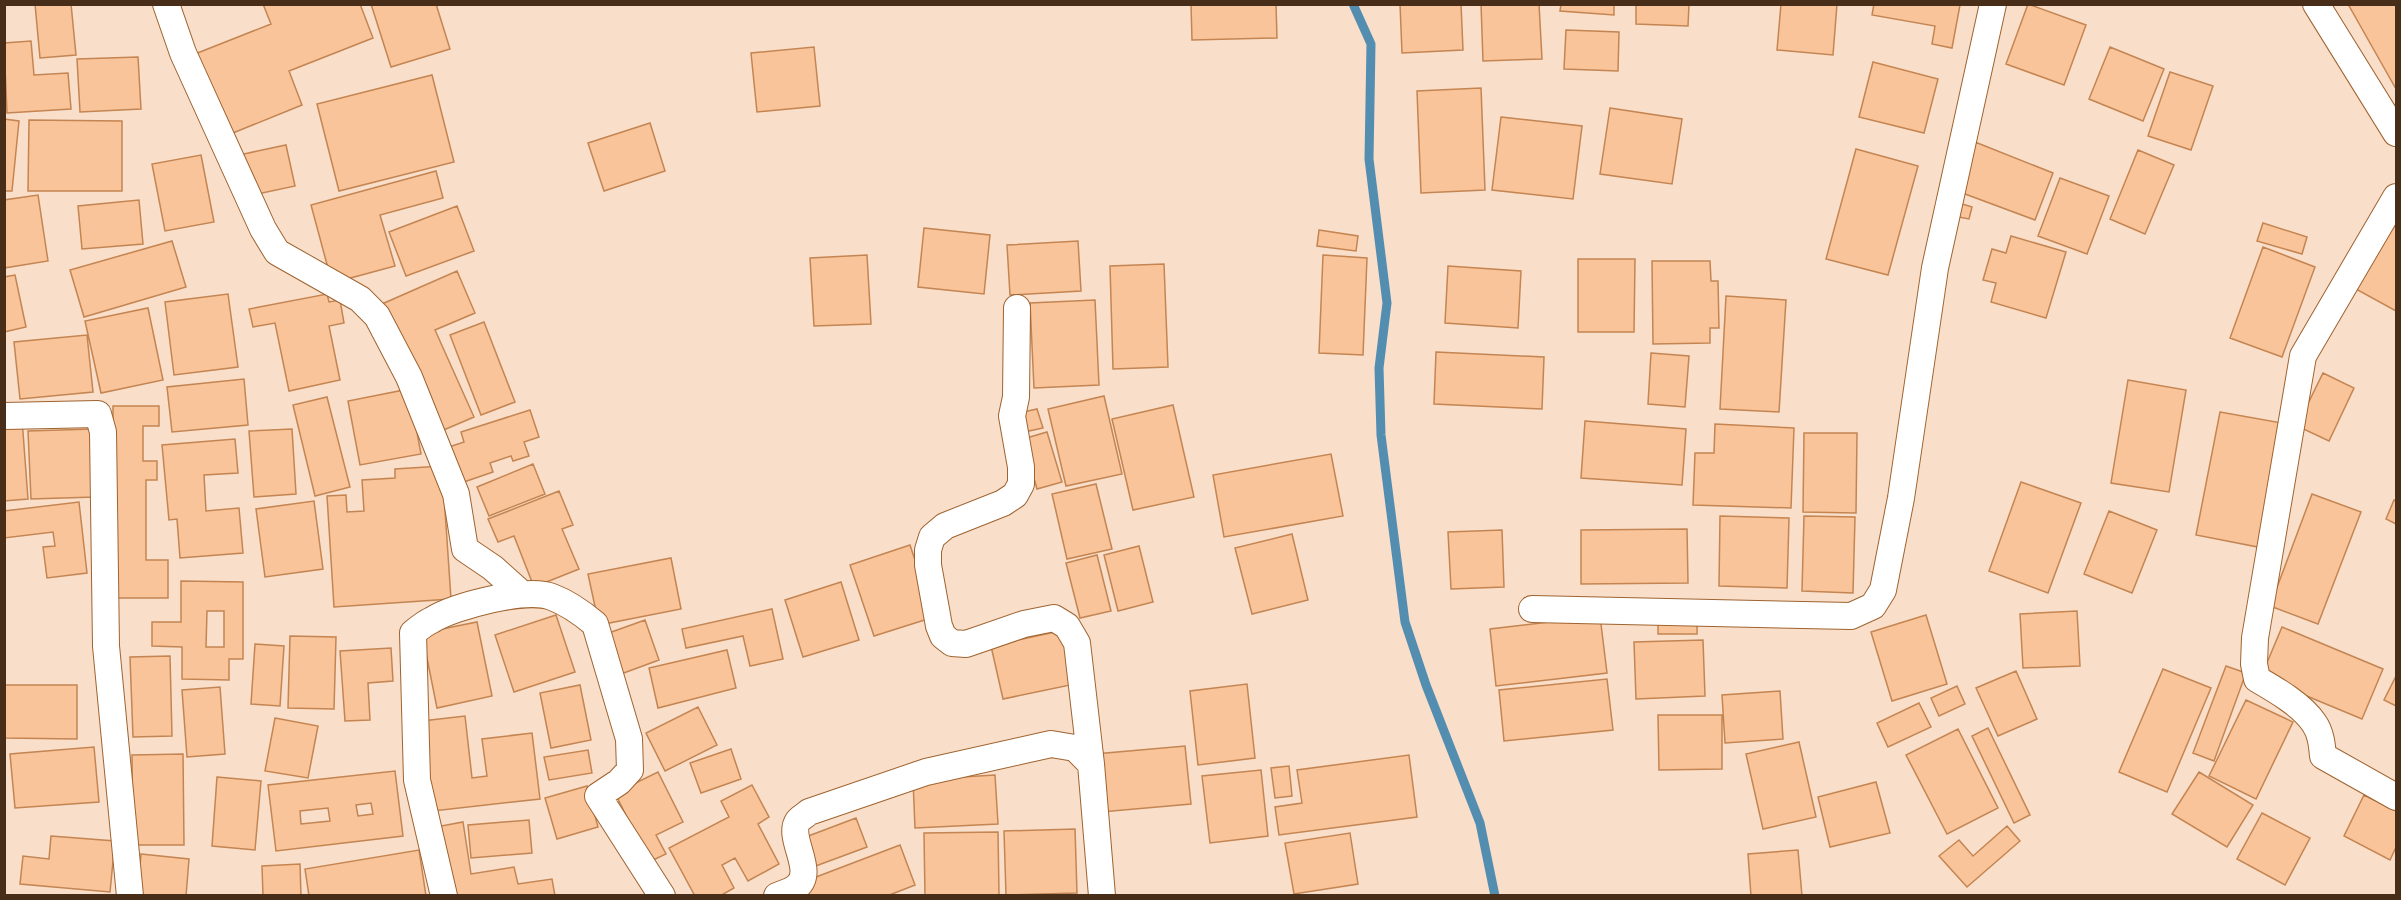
<svg xmlns="http://www.w3.org/2000/svg" width="2401" height="900" font-family="'Source Sans 3',sans-serif">
	<style>
		.lines { fill: none; stroke-linecap: round; stroke-linejoin: round }
		.stream { stroke: #538eb1; stroke-width: 9 }
		.building { fill: #f9c49a; stroke: #c48552; stroke-width: 1.5; fill-rule: evenodd }
		.minor-casing { stroke: #9f632f; stroke-width: 28 }
		.minor { stroke: #fff; stroke-width: 26 }
	</style>
	<rect width="100%" height="100%" fill="#f9dec9"/>
	<g class="lines">
		<!-- stream -->
		<path class="stream" d="M1353,4L1371,44L1369,159L1387,303L1379,368L1381,435L1405,622L1426,685L1480,823L1495,896"/>
	</g>
	<!-- building -->
	<path class="building" d="M35,4H71L76,55L40,58Z
		M263,4H360L373,38L289,71L302,105L228,135L195,54L271,24Z
		M371,4H436L450,49L391,67Z
		M1191,4H1276L1277,38L1192,40Z
		M1400,4H1461L1463,50L1402,53Z
		M1481,4H1539L1542,59L1483,61Z
		M1561,4H1614V15L1560,11Z
		M1636,4H1689L1688,26L1636,24Z
		M1781,4H1837L1833,55L1777,50Z
		M1874,4L1960,5L1952,48L1932,44L1935,26L1872,15Z
		M2028,4L2086,25L2064,85L2006,64Z
		M2348,4H2396V89Z
		M1566,30L1619,32L1618,71L1564,69Z
		M31,41L34,75L68,73L71,109L7,113L4,43Z
		M814,47L820,106L757,112L751,53Z
		M2110,47L2164,69L2143,121L2089,99Z
		M138,57L141,109L80,112L77,59Z
		M1873,62L1938,79L1924,133L1859,117Z
		M2170,72L2213,86L2191,150L2148,136Z
		M432,75L454,162L339,191L317,104Z
		M1481,88L1485,190L1421,193L1417,91Z
		M1610,108L1682,119L1672,184L1600,174Z
		M1501,117L1582,126L1573,199L1492,190Z
		M4,119L19,121L12,191H4Z
		M29,120L122,121V191H28Z
		M650,123L665,171L604,191L588,143Z
		M1975,142L2053,173L2035,220L1957,191Z
		M286,145L295,186L248,196L239,155Z
		M1856,149L1918,166L1888,275L1826,259Z
		M2138,150L2174,165L2145,234L2110,219Z
		M201,155L214,222L165,231L152,164Z
		M436,171L443,198L380,215L395,266L332,283L311,205Z
		M2060,178L2109,196L2087,254L2038,236Z
		M38,195L48,261L4,268V200Z
		M139,200L143,244L82,249L78,206Z
		M1956,202L1972,207L1969,219L1953,216Z
		M457,206L474,251L406,276L389,232Z
		M2392,221L2396,223V311L2354,288Z
		M2263,223L2307,237L2302,254L2257,241Z
		M924,228L990,235L984,294L918,287Z
		M1319,230L1358,236L1356,251L1317,246Z
		M2011,236L2066,252L2046,318L1991,302L1996,283L1983,280L1992,249L2006,253Z
		M172,241L186,287L84,317L70,270Z
		M1078,241L1081,291L1010,295L1007,245Z
		M2263,247L2315,267L2282,357L2230,338Z
		M867,255L871,324L814,326L810,258Z
		M1323,255L1367,258L1363,355L1319,353Z
		M1578,259H1635L1634,332H1578Z
		M1652,261H1710L1711,281H1718L1719,328H1710V343L1653,344Z
		M1164,264L1168,367L1113,369L1110,266Z
		M1448,266L1521,271L1518,328L1445,323Z
		M457,271L475,313L435,330L474,417L439,432L382,304Z
		M15,275L26,327L4,332V277Z
		M228,294L238,367L174,375L165,302Z
		M327,294L329,302L340,300L344,323L329,326L340,380L289,391L275,323L253,327L249,309Z
		M1726,296L1786,300L1779,412L1720,409Z
		M1095,300L1099,385L1034,388L1030,303Z
		M148,308L163,380L101,393L85,321Z
		M484,322L515,402L481,415L450,335Z
		M87,335L93,392L20,399L14,342Z
		M1436,352L1544,357L1542,409L1434,404Z
		M1651,353L1689,356L1685,407L1648,404Z
		M2323,373L2354,388L2329,441L2297,426Z
		M244,379L248,425L172,432L167,387Z
		M2128,380L2186,390L2169,492L2111,483Z
		M409,389L421,454L360,465L348,401Z
		M1104,396L1122,474L1066,486L1048,409Z
		M327,397L350,487L315,496L293,405Z
		M1173,405L1194,497L1133,510L1112,419Z
		M113,406H159V426H143V461H157V480H146V560H168V598H113Z
		M1037,409L1043,428L1024,432L1019,413Z
		M530,410L539,437L524,442L529,456L513,461L511,456L490,463L493,472L458,484L446,448L464,442L461,432Z
		M2220,412L2282,423L2258,547L2196,535Z
		M22,419L28,499L4,501V420Z
		M1585,421L1686,429L1682,485L1581,478Z
		M1715,424L1794,428L1791,508L1693,505L1695,453H1714Z
		M93,429L95,497L31,499L28,431Z
		M292,429L296,494L254,497L249,431Z
		M1047,432L1062,482L1037,489L1023,439Z
		M1804,433H1857L1856,513L1803,512Z
		M235,439L238,473L204,475L206,511L239,508L243,553L180,558L177,519L169,520L162,445Z
		M1331,454L1343,516L1224,537L1213,475Z
		M533,464L545,494L489,516L477,487Z
		M442,466L451,599L334,607L327,496L346,495L347,512L364,511L362,480L395,478V469Z
		M2021,482L2081,503L2048,593L1989,571Z
		M1096,484L1112,549L1067,559L1052,494Z
		M559,491L573,525L562,529L579,569L534,587L514,536L498,542L488,519Z
		M2312,494L2361,512L2318,624L2270,606Z
		M2394,500L2396,501V524L2386,519Z
		M314,501L323,569L265,577L256,509Z
		M79,502L87,573L47,578L43,547L55,546L53,532L4,538V511Z
		M2109,511L2157,530L2132,593L2084,574Z
		M1720,516L1789,518L1787,588L1719,586Z
		M1804,516L1855,517L1853,593L1802,591Z
		M1687,529L1688,583L1581,584V530Z
		M1502,530L1504,587L1451,589L1448,532Z
		M1292,534L1308,600L1252,614L1235,548Z
		M910,545L934,617L874,636L850,565Z
		M1139,546L1153,602L1118,611L1104,555Z
		M1097,555L1111,611L1080,618L1066,563Z
		M671,558L681,609L599,625L588,574Z
		M181,581L243,582V659H229V680L182,679V647L152,646V622H181ZM207,611H224V647H206Z
		M841,582L859,640L803,657L785,600Z
		M772,609L783,659L750,666L743,636L686,648L682,629Z
		M2077,611L2080,666L2023,668L2020,614Z
		M556,615L575,672L514,692L495,635Z
		M1926,615L1947,684L1892,701L1871,632Z
		M1600,616L1607,673L1496,686L1490,629Z
		M1658,616H1697V634H1658Z
		M645,620L659,660L621,674L606,634Z
		M477,622L492,696L437,708L422,633Z
		M2282,627L2383,669L2362,719L2261,677Z
		M1064,630L1075,684L1003,699L991,646Z
		M290,636L336,637L334,709L288,708Z
		M1703,640L1705,696L1636,699L1634,642Z
		M255,644L284,646L280,706L251,704Z
		M391,648L393,681L368,683L370,720L345,721L340,651Z
		M727,650L736,688L658,708L649,668Z
		M170,656L172,736L133,737L130,657Z
		M2226,666L2246,673L2214,761L2193,753Z
		M2163,669L2211,688L2167,792L2119,772Z
		M2016,671L2037,719L1998,736L1976,688Z
		M2396,676V706L2384,700Z
		M1607,679L1613,730L1504,741L1499,690Z
		M1247,684L1255,758L1198,765L1190,691Z
		M4,685H77V739L4,738Z
		M580,685L591,740L551,748L540,693Z
		M1957,686L1965,704L1939,716L1931,698Z
		M220,687L225,754L187,757L182,690Z
		M1780,691L1783,739L1725,743L1722,695Z
		M2246,700L2293,722L2256,799L2209,776Z
		M1919,703L1931,727L1888,747L1877,723Z
		M698,707L717,745L665,771L646,733Z
		M1658,715H1722V769L1659,770Z
		M465,716L472,778L487,776L482,739L532,733L540,799L433,811L422,721Z
		M275,718L318,726L308,778L265,771Z
		M1988,728L2030,815L2014,823L1972,736Z
		M1958,729L1998,808L1947,834L1906,755Z
		M1799,742L1816,817L1763,829L1746,754Z
		M1185,746L1191,804L1101,812L1095,754Z
		M94,747L99,802L15,808L10,754Z
		M731,749L741,779L701,793L690,763Z
		M588,750L592,773L549,780L544,757Z
		M183,754L184,845H133L132,755Z
		M1409,755L1417,817L1279,835L1275,807L1302,803L1297,770Z
		M1289,766L1292,796L1275,798L1271,768Z
		M1261,770L1268,836L1210,843L1202,776Z
		M395,771L403,836L276,851L268,785ZM371,803L373,814L358,816L356,805ZM328,808L330,821L301,824L300,811Z
		M658,772L683,822L656,835L666,854L649,862L615,793Z
		M2199,772L2253,805L2227,847L2172,814Z
		M995,775L998,824L915,828L913,780Z
		M217,777L261,781L255,850L212,846Z
		M1876,782L1890,833L1830,847L1818,797Z
		M752,785L769,817L758,824L779,864L748,881L735,858L722,865L734,888L720,896H695L669,848L729,817L721,801Z
		M587,786L598,827L557,839L545,798Z
		M2364,795L2396,811V847L2390,860L2344,836Z
		M2262,813L2310,838L2285,885L2237,859Z
		M856,818L867,847L813,867L803,838Z
		M529,820L532,853L471,858L468,825Z
		M463,822L471,874L514,867L518,884L552,879L555,896H452L441,826Z
		M2007,826L2020,841L1967,887L1939,856L1959,840L1973,856Z
		M1075,829L1077,893L1006,895L1004,831Z
		M998,832L999,895L925,896L924,833Z
		M1350,833L1358,884L1294,894L1285,843Z
		M51,836L115,841L110,892L20,884L23,856L49,859Z
		M900,845L915,885L887,896H808L803,882Z
		M419,850L426,896H309L305,869Z
		M1798,850L1802,896H1751L1748,854Z
		M141,854L189,859L186,896H137Z
		M300,864L301,896H263L262,866Z"/>
	<g class="lines">
		<defs>
			<path id="minor" d="M166,4L183,53L263,229L277,252L360,299L377,316L409,377L456,494L465,549L493,568L522,594
				M2316,4L2396,133
				M2396,197L2303,356L2255,638L2254,664L2257,679C2276,690 2302,705 2314,723C2321,733 2322,745 2323,756L2396,797
				M1017,308L1016,397L1012,416L1021,467V484L1015,495L1003,503L945,526L932,537L928,550V565L939,626L943,636L952,643L966,644L1024,624L1054,618L1067,626L1077,643L1091,764L1102,896
				M4,416L98,414L103,432L106,646L130,896
				M1532,609L1851,616L1873,606L1883,590L1901,498L1935,268L1993,4
				M444,896L417,780L413,633C419,628 425,623 432,620C455,606 526,587 552,597C568,603 582,613 595,624L629,739L630,770L619,782L598,796L662,896
				M777,896C783,893 790,892 795,888C818,873 786,838 798,821C800,818 806,815 809,812L926,772L1051,744L1075,748L1091,764"/>
		</defs>
		<!-- minor casing -->
		<use href="#minor" class="minor-casing"/>
		<!-- minor -->
		<use href="#minor" class="minor"/>
	</g>
	<!-- border -->
	<rect width="2401" height="900" fill="none" stroke="#482e18" stroke-width="12"/>
</svg>
